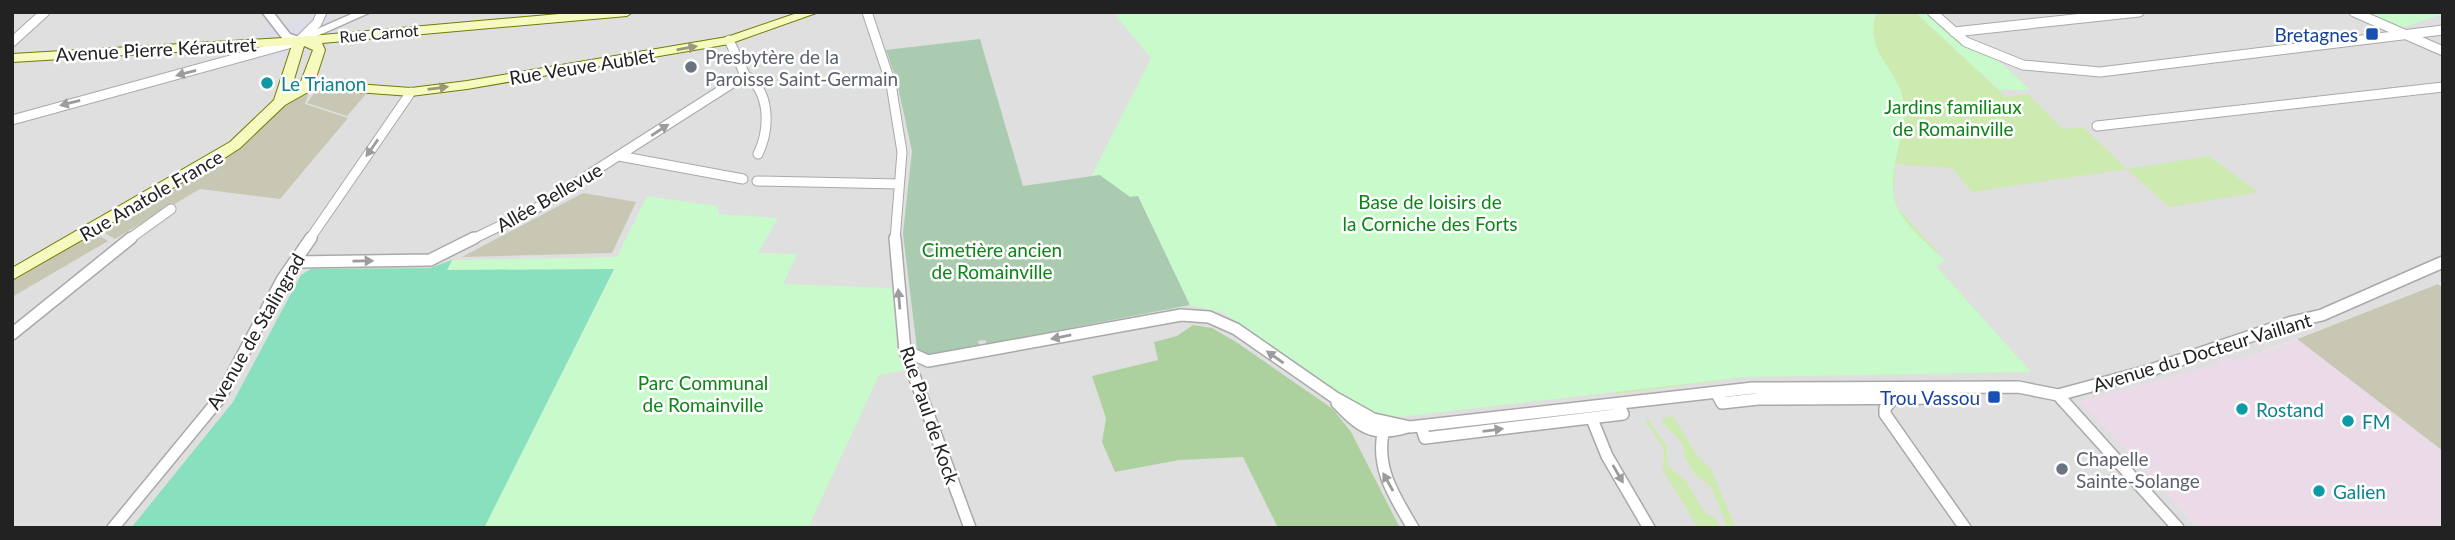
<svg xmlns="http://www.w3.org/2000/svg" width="2455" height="540" font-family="Lato,sans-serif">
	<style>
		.residential { fill: #e0dfdf }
		.industrial { fill: #ebdbe8 }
		.construction { fill: #c7c7b4 }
		.grass { fill: #cdebb0 }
		.forest { fill: #add19e }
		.cemetery { fill: #aacbaf }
		.park { fill: #c8facc }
		.pitch { fill: #88e0be }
		.plaza { fill: #dddde8 }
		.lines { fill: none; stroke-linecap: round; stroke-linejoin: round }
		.minor-far1-casing { stroke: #a9a9a9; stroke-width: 11 }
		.minor-casing { stroke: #a9a9a9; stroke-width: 14 }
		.tertiary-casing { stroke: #a9a9a9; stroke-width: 3 }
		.secondary-casing { stroke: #707d05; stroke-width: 2 }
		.minor-far1 { stroke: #fff; stroke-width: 9 }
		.minor { stroke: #fff; stroke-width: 11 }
		.tertiary { fill: #fff; fill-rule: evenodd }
		.secondary { fill: #f7fabf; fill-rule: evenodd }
		.oneway { fill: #979978 }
		.oneway2 { fill: #9c9c9c }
		.transit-dot { fill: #1a4fb4; stroke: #fff; stroke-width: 2.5 }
		.worship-dot { fill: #6b7280; stroke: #fff; stroke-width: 2.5 }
		.culture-dot { fill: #0f9aa8; stroke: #fff; stroke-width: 2.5 }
		.labels { text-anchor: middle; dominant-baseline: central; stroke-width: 5; stroke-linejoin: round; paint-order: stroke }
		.far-street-label { font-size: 16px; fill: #222; stroke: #fff }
		.transit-label { font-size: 19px; fill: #164399; stroke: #fff; text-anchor: end }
		.street-label { font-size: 19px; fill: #222; stroke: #fff }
		.worship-label { font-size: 19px; fill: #5b616d; stroke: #fff; text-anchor: start }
		.culture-label { font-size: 19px; fill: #0d838f; stroke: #fff; text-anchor: start }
		.park-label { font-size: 19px; fill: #0c8416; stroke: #fff }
	</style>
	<rect width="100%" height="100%" fill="#f2efe9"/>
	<!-- residential -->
	<path class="residential" d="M12,12H2443V282L2247,358L2081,401L2199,528H12Z"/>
	<!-- industrial -->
	<path class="industrial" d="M2297,339L2443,451V528H2199L2080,401L2221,364L2217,359L2247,358Z"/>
	<!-- construction -->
	<path class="construction" d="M317,89L367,93L347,116L307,103Z
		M307,92H309L305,104L348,118L280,199L200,189L115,239L101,231L106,225L148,202L284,104Z
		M583,193L636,202L612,253L462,257Z
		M97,234L108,241L12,297V279L89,235Z
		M2438,284L2443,287V451L2297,339Z"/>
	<!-- grass -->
	<path class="grass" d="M1838,12H1915L2006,97L2028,94L2063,129L2083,127L2127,169L2209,156L2258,192L2169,207L2127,169L1972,192L1952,168L1895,164L1894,195L1898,208L1945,261L1936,266L2031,372L1745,377L1615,394L1654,297Z
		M1673,416L1698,457L1711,469L1736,528H1727L1712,488L1695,474L1684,457C1688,441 1670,434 1662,421L1664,418Z
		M1648,419L1667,446L1668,466L1686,481L1705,513L1716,518L1719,528H1698L1663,470L1664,449L1645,420Z"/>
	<!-- forest -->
	<path class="forest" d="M1193,325L1212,328L1236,342L1333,409L1351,432L1400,528H1278L1243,457L1179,460L1115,472L1102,442L1106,418L1092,376L1158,360L1154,342L1177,336Z"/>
	<!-- cemetery -->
	<path class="cemetery" d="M980,39L1023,186L1100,175L1130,196L1138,195L1190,305L987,344L985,340L978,341L979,345L930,355L917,350L903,233L912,151L896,78L898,75L894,73L886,50Z"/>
	<!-- park -->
	<path class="park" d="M1117,12H1877C1861,52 1902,70 1904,107C1906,140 1883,175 1898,209C1907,228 1931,246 1945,261L1936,266L2031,372L1745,377L1399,417L1368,412L1224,313L1190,305L1138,196L1130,197L1100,175H1092L1151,58L1116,16Z
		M1915,12H1926L1963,46L1998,60L2030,90H1999Z
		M2364,12H2443V14L2400,28Z
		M647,196L717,206L719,214L778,218L758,253L797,254L783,284L892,288L897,346L906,370L879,375L808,528H484L614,270H446L452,260L617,257Z"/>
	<!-- pitch -->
	<path class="pitch" d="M452,260L447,270L614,269L484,528H131L233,402L301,275L311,269L430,268Z"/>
	<!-- plaza -->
	<path class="plaza" d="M331,14L329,18L336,19L341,29L342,42L330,45L327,53L246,62L256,38L269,30L268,27L310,16Z"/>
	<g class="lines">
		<defs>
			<path id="minor-far1" d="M867,12L891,84L902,152L895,240
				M1932,12L1966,42L2023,65L2100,72L2443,30
				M2354,12L2443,51
				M1954,32L2139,12
				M12,42L45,12
				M745,75C771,91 770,129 758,154
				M12,120L299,41L317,23L322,12
				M2097,126L2443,87
				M619,156L743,179
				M757,181L899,184
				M128,240L171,209
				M309,240L411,92
				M471,240L535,209L745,75L729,40"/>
			<path id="minor" d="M895,238L905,351L970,528
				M295,262L430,260L474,238
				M12,334L131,238
				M906,351L928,361L1181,315L1209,317L1236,329L1334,397L1370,417L1383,433
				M1716,392L1722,403L1758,399L1958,398
				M2058,395L2178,528
				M1894,398L1885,408V414L1965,528
				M1337,403C1360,427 1373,438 1407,427
				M1374,419L1410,427L1753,388L2018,387L2058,395L2151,370L2292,322L2322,315L2443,262
				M1592,419L1607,456L1649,528
				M1421,426L1425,438L1623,414L1618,404
				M1383,433C1376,470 1395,497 1413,528
				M113,528L220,398L282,280L311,238"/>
			<path id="tertiary" d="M262,12H273L290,34L299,37L356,12H371L299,44L282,38Z"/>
			<path id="secondary" d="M582,12H633L627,16L322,43L325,50L314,84L329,82L411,88L467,81L727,37L800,12H819L729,44L467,89L411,96L329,90L308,92L285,105L240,148L223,159L12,280V268L230,142L274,100L292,45L12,62V54L299,37ZM304,46L313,50L300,84L292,86Z"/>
		</defs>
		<!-- minor-far1 casing -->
		<use href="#minor-far1" class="minor-far1-casing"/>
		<!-- minor casing -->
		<use href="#minor" class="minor-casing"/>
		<!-- tertiary casing -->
		<use href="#tertiary" class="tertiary-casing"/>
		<!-- secondary casing -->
		<use href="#secondary" class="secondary-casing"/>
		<!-- minor-far1 -->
		<use href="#minor-far1" class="minor-far1"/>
		<!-- minor -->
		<use href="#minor" class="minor"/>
		<!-- tertiary -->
		<use href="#tertiary" class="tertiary"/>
		<!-- secondary -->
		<use href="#secondary" class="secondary"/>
	</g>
	<!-- one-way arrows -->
	<defs><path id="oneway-solid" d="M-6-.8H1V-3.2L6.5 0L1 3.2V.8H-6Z" transform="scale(1.75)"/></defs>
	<g class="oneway">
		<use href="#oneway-solid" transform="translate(687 48) rotate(-10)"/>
		<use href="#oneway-solid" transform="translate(438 88) rotate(-7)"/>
	</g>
	<g class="oneway2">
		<use href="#oneway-solid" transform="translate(186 73) rotate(165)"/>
		<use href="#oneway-solid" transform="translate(70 103) rotate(166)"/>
		<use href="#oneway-solid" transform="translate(660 130) rotate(-33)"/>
		<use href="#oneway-solid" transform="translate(372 148) rotate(125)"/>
		<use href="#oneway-solid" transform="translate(363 261) rotate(-1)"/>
		<use href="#oneway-solid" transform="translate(899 299) rotate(-95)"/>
		<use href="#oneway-solid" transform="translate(1061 337) rotate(169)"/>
		<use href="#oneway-solid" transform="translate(1275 357) rotate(-145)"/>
		<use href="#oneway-solid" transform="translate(1493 430) rotate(-7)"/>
		<use href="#oneway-solid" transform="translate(1618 474) rotate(60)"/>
		<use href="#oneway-solid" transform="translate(1388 482) rotate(-119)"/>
	</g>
	<!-- markers -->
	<g class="transit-dot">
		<rect x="2365" y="27" width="14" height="14" rx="3.5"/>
		<rect x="1987" y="390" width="14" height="14" rx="3.5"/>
	</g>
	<g class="worship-dot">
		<circle cx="691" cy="67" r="7"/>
		<circle cx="2062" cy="469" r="7"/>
	</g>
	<g class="culture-dot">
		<circle cx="267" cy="83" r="7"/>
		<circle cx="2242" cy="409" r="7"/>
		<circle cx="2348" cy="421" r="7"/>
		<circle cx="2319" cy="491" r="7"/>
	</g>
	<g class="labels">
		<!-- far-street labels -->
		<g class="far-street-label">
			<text transform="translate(379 33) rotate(-5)">Rue Carnot</text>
		</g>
		<!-- transit labels -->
		<g class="transit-label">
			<text x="2358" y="34">Bretagnes</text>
			<text x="1980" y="397">Trou Vassou</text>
		</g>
		<!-- street labels -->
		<g class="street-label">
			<text transform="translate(156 49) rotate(-3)">Avenue Pierre Kérautret</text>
			<text transform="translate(582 66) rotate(-9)">Rue Veuve Aublet</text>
			<text transform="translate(151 195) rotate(-30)">Rue Anatole France</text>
			<text transform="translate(549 197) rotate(-30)">Allée Bellevue</text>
			<text transform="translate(255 331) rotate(-60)">Avenue de Stalingrad</text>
			<text transform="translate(2202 352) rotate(-17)">Avenue du Docteur Vaillant</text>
			<text transform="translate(930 415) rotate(71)">Rue Paul de Kock</text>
		</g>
		<!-- worship labels -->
		<g class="worship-label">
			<text x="705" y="56">Presbytère de la<tspan x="705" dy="22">Paroisse Saint-Germain</tspan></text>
			<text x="2076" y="458">Chapelle<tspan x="2076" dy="22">Sainte-Solange</tspan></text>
		</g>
		<!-- culture labels -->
		<g class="culture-label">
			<text x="281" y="83">Le Trianon</text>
			<text x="2256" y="409">Rostand</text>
			<text x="2362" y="421">FM</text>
			<text x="2333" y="491">Galien</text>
		</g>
		<!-- park labels -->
		<g class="park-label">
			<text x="1953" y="106">Jardins familiaux<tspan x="1953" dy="22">de Romainville</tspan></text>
			<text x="1430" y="201">Base de loisirs de<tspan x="1430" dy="22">la Corniche des Forts</tspan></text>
			<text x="992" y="249">Cimetière ancien<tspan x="992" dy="22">de Romainville</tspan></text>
			<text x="703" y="382">Parc Communal<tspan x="703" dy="22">de Romainville</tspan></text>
		</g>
	</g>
	<!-- border -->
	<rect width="2455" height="540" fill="none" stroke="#222222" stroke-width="28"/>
</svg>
